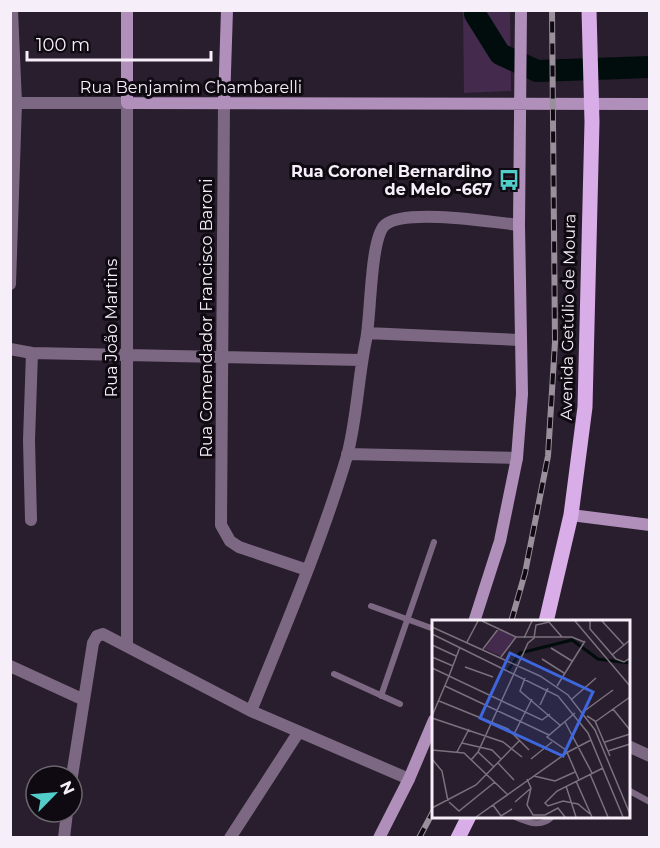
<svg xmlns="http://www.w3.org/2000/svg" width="660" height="848" font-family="Montserrat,sans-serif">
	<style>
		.green { fill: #442a4c }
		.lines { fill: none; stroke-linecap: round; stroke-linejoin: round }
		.river { stroke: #010d0c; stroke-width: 22 }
		.lane { stroke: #7d6883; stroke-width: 6 }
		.street { stroke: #7d6883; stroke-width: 12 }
		.secondary { stroke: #b18fbb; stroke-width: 12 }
		.primary { stroke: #d9ade7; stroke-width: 15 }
		.rail-casing { stroke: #9a909c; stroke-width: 6 }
		.rail { stroke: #0f0a11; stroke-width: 4; stroke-dasharray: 11; stroke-linecap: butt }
		.labels { text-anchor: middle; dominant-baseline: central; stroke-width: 6; stroke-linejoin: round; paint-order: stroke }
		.street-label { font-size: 16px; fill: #f6eef8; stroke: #0f0a11 }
		.poi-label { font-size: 16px; font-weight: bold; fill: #f6eef8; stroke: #0f0a11; text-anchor: end }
		.inset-river { fill: none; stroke: #010d0c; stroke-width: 3 }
		.inset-road { fill: none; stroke: #7b717e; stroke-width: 1.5 }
		.view { fill: #3e66dd; fill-opacity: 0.15; stroke: #3e66dd; stroke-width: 3 }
		.inset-edge { fill: none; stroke: #f6eef8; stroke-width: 3 }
	</style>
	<rect width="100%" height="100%" fill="#291e2d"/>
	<!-- green -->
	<path class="green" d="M463,11H510L511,91L464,93Z"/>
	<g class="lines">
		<!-- river -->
		<path class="river" d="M475,14L500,54L537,71L650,67"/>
		<!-- lane -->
		<path class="lane" d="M371,606L434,629
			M334,674L400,704
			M381,696L434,542
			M628,790L650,802
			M513,816C527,822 541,829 553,816"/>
		<!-- street -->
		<path class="street" d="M10,103H127V646
			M224,103L221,525L230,541L239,547L307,570
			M10,284L16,103L12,10
			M367,333L521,340
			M10,349L32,353L362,360
			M347,454L517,458
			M31,520L29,440L32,353
			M10,666L82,699
			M251,711C285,627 321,543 347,456C357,419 358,378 366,340C371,317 370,238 385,225C404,208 492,222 519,225
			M628,746L650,756
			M72,776L93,643L97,636L103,634L251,711L409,779
			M64,838L67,812
			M230,838L298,733"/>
		<!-- secondary -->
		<path class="secondary" d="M127,10V103L650,104
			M224,103L227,10
			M571,515L650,525
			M474,622L500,541L517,458L522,394L519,225L521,10
			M379,838L409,779L434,720"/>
		<!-- primary -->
		<path class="primary" d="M546,622L571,515L585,407L592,122L589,10
			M458,838L469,816"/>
		<defs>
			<path id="rail" d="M511,622L525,573L548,456L555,342L552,10
				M419,838L434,810"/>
		</defs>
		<!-- rail casing -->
		<use href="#rail" class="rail-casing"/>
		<!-- rail -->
		<use href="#rail" class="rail"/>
	</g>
	<!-- icons -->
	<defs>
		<symbol id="bus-bare" viewBox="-9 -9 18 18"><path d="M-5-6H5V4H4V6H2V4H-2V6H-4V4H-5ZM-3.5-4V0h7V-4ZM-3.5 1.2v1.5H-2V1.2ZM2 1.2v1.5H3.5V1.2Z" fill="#53cdca" stroke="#0f0a11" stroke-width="2.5" paint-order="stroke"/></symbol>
	</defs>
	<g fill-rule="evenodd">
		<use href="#bus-bare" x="494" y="165" width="30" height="30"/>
	</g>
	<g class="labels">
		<!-- street labels -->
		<g class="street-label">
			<text x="191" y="87">Rua Benjamim Chambarelli</text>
			<text transform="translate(568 317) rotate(-89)">Avenida Getúlio de Moura</text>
			<text transform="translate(206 318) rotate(-90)">Rua Comendador Francisco Baroni</text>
			<text transform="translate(111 328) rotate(-90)">Rua João Martins</text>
		</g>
		<!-- poi labels -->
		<g class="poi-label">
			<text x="492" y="171">Rua Coronel Bernardino<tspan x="492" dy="18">de Melo -667</tspan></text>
		</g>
	</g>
	<!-- overview -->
	<g transform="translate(432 620)">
		<rect width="198" height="198" fill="#291e2d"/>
		<path d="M67,9L83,17L69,36L53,29Z" fill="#442a4c"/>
		<path class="inset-river" d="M75,52L88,33L140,20L166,39L198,43"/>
		<path class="inset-road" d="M50,1L84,17H140L152,22M143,1L198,66M158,1V9L184,39L192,42L198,38M170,1L192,25M0,7L108,56L136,75L163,110L198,194M0,14L126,76L156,113L191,197M92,18L100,1M35,22L46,1M0,25L24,36M119,28L140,41M51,29L67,8M180,35L198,20M0,37L21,46M69,37L84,17M110,39L132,53M33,47L61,57M0,48L17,56L28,27M93,58L88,71L129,106M13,66L117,115M125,66L153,21M140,79L164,58M7,81L76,109L97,130M108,85L116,68M181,89L198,110M151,92L181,70M143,93L115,117L134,130L147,160M0,96L17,56L110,100L118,94M155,96L163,101L178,136M0,98L71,122L90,137M133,102L160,153M163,102L198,77M82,114L100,79M173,122L198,114M30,123L60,130L69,139M0,130L32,133L75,174M176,131L198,124M25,132L37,109M46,132L62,147M0,139L10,151L16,181M99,139L120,122M39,140L46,132L96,23L102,18L104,5L117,2L130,17M66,143L82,160M158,154L176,197M102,156L123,161L143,152M95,159L99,168L95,185L101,195H113L126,188L133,197M144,161L160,197M134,166L144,197M17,182L27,191L63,162M83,182L98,169M61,185L69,196L80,189M0,188L44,165L88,120M158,194L146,184L131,181L116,186L113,183L125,171L171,148M44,197L136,132L159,120"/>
		<path class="view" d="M78,33L161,72L131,136L48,98Z"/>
		<rect width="198" height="198" class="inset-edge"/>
	</g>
	<!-- border -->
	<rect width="660" height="848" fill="none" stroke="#f6eef8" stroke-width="24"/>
	<!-- north arrow -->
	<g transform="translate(54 794) rotate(65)"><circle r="28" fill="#0f0a11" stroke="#6b656d" stroke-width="1.5"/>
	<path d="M0-4.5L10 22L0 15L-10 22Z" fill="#53cdca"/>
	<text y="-9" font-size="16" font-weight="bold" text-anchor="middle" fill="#f6eef8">N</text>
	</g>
	<!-- scale -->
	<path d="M27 51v9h184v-9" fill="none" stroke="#f6eef8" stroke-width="3"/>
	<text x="36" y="51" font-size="18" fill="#f6eef8" stroke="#0f0a11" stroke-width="4.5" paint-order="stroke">100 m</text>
</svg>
